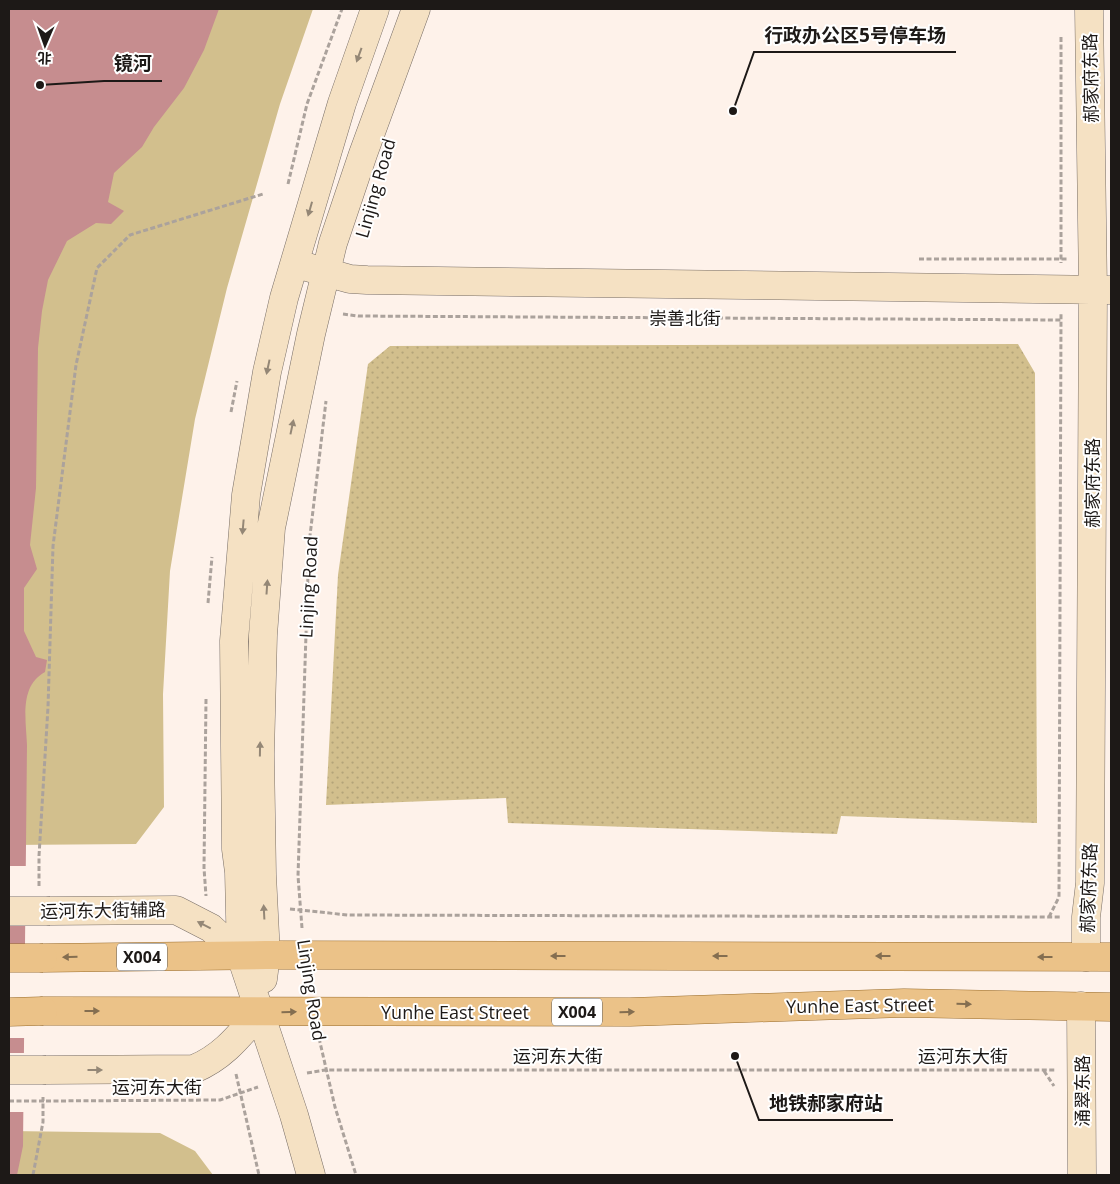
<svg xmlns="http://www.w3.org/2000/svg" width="1120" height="1184" font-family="'Open Sans','Noto Sans SC',sans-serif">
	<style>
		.grass { fill: url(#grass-dots) }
		.park { fill: #d2bf8d }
		.water { fill: #c68d8f }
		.pier { fill: #fef2ea }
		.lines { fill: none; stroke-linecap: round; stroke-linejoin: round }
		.secondary-casing { stroke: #786e67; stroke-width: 29 }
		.primary-casing { stroke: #9a6d2c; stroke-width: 29 }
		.path { stroke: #aba29c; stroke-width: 3; stroke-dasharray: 5 2.5; stroke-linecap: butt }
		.secondary { stroke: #f5e1c3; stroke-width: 28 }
		.primary { stroke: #ebc288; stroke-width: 28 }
		.secondary-bridge-casing { stroke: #786e67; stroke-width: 29; stroke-linecap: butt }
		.primary-bridge-casing { stroke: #9a6d2c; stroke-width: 29; stroke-linecap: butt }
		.path-bridge { stroke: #aba29c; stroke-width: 3; stroke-dasharray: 5 2.5; stroke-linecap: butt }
		.secondary-bridge { stroke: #f5e1c3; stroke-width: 28 }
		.primary-bridge { stroke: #ebc288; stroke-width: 28 }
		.oneway { fill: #948776 }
		.oneway2 { fill: #846e50 }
		.labels { text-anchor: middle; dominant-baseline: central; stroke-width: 4; stroke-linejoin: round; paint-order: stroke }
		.shield { fill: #fff; stroke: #615e5d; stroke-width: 1 }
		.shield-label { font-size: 16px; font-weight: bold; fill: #1d1917 }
		.street-label { font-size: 18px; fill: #1d1917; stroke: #fff }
		.leader { fill: none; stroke: #1d1917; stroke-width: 2 }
		.callout-dot { fill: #1d1917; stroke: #fff; stroke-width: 2 }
		.callout-label { font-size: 19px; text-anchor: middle; font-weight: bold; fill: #1d1917; stroke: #fff; stroke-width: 4; stroke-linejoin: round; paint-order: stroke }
	</style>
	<defs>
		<pattern id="grass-dots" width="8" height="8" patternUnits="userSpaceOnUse" patternTransform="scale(1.25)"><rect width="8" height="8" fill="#d2bf8d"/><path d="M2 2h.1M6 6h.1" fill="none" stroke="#b4a479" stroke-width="1.8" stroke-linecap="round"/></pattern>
	</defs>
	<rect width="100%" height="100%" fill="#fef2ea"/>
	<!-- grass -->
	<path class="grass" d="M1018,344L1035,373L1037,823L841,816L837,834L508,823L506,798L326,805L338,575L368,364L390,346Z"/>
	<!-- park -->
	<path class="park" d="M9,9H313L280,104L227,288L195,419L170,571L163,694L164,807L136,844L9,845Z
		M9,1131L160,1133L195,1151L213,1175H9Z"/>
	<!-- water -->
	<path class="water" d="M9,9H219L204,50L184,88L154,127L142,147L114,173L108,202L124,211L111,224L96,223L67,241L48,280L42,311L38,348L36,488L30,545L37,569L24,588V631L36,657L47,660L45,672C19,686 26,720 27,745L23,1146L17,1175H9Z"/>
	<!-- pier -->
	<path class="pier" d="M9,866H28L27,926H9Z
		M9,944H27L26,1038H9Z
		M9,1053H26V1112H9Z"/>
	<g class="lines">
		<defs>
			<path id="secondary" d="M307,267L350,279L367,280L1110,290
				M50,911L176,910L211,928L241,956
				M1086,957V917L1090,883L1093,290L1089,9
				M263,979L266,955L262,875L260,754L263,635L271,528L311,334L333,243L363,154L416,9
				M1081,1006L1082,1175
				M46,1070L194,1069C223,1057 239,1036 259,1013
				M311,1175L294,1115L241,956L239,872L236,849L234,641L246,495L267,372L284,298L342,103L375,9"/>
			<path id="primary" d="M43,958L266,955L1111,957
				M43,1011L630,1012L904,1003L1111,1007"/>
		</defs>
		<!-- secondary casing -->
		<use href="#secondary" class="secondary-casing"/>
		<!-- primary casing -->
		<use href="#primary" class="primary-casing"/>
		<!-- path -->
		<path class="path" d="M1061,37V263
			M288,184L307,104L342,9
			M919,259H1068
			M343,314L358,316L1062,320
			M231,412L237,381
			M208,603L212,557
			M206,699L204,868L206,896
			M39,886V856L48,707L53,546L76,365L97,268L130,235L263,194
			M290,909L348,915L1061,917
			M1049,917L1059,897L1061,314
			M302,928L298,876L309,544L326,401
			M319,1038L335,1107L356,1175
			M1044,1071L1054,1086
			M307,1073L325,1070H1056
			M236,1074L259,1175
			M46,1101L220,1100L258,1087
			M33,1175L43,1122V1097"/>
		<!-- secondary -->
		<use href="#secondary" class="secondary"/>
		<!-- primary -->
		<use href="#primary" class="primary"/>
		<defs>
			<path id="secondary-bridge" d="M9,911H50
				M9,1070H46"/>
			<path id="primary-bridge" d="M9,958H43
				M9,1012L43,1011"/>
		</defs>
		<!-- secondary-bridge casing -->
		<use href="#secondary-bridge" class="secondary-bridge-casing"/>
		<!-- primary-bridge casing -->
		<use href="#primary-bridge" class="primary-bridge-casing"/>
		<!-- path-bridge -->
		<path class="path-bridge" d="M9,1101H46"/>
		<!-- secondary-bridge -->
		<use href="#secondary-bridge" class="secondary-bridge"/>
		<!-- primary-bridge -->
		<use href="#primary-bridge" class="primary-bridge"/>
	</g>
	<!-- one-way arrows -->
	<defs><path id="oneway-solid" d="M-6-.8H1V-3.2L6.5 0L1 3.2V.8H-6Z" transform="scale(1.25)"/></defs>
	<g class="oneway">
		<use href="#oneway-solid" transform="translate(359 55) rotate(110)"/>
		<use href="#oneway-solid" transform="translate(310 209) rotate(106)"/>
		<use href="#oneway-solid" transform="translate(268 367) rotate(102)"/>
		<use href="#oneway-solid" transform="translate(292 427) rotate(-78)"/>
		<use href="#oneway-solid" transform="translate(243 527) rotate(95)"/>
		<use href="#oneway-solid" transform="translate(267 587) rotate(-86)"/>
		<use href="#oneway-solid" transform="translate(260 749) rotate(-89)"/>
		<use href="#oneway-solid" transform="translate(264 912) rotate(-93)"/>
		<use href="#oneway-solid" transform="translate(204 925) rotate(-153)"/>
		<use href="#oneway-solid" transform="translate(95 1070)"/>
	</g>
	<g class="oneway2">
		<use href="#oneway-solid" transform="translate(558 956) rotate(180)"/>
		<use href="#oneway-solid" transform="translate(720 956) rotate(180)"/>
		<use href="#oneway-solid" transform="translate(883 956) rotate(-180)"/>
		<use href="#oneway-solid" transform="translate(70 957) rotate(179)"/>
		<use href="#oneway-solid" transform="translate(1045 957) rotate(-180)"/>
		<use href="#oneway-solid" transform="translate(964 1004) rotate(1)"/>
		<use href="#oneway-solid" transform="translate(92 1011)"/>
		<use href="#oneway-solid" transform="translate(289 1012) rotate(-1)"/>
		<use href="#oneway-solid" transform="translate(627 1012) rotate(-1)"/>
	</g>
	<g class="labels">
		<!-- shield labels -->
		<g class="shield">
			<rect x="117" y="943.5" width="50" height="27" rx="4"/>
			<rect x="552" y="998.5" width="50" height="27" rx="4"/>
		</g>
		<g class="shield-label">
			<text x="142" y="957">X004</text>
			<text x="577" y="1012">X004</text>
		</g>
		<!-- street labels -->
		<g class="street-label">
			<text transform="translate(1090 78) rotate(-91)">郝家府东路</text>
			<text transform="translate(375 188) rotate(-74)">Linjing Road</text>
			<text x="685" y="318">崇善北街</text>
			<text transform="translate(1092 483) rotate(-90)">郝家府东路</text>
			<text transform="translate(308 587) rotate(-87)">Linjing Road</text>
			<text transform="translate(1088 888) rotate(-88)">郝家府东路</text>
			<text transform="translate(103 910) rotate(-1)">运河东大街辅路</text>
			<text transform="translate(312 990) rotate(81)">Linjing Road</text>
			<text transform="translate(860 1005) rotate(-1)">Yunhe East Street</text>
			<text x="455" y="1012">Yunhe East Street</text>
			<text x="558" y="1056">运河东大街</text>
			<text x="963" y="1056">运河东大街</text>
			<text x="157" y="1087">运河东大街</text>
			<text transform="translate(1082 1091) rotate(-90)">涌翠东路</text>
		</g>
	</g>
	<!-- callouts -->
	<path class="leader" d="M733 111L754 52H956M40 85L104 81H162M735 1056L759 1120H893"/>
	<g class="callout-dot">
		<circle cx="733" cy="111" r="5"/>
		<circle cx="40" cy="85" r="5"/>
		<circle cx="735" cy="1056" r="5"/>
	</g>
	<g class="callout-label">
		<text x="855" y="42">行政办公区5号停车场</text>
		<text x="133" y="70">镜河</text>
		<text x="826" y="1110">地铁郝家府站</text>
	</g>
	<!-- border -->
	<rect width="1120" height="1184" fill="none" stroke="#1d1917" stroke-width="20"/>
	<!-- north arrow -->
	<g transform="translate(45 45) rotate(182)" stroke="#ffffff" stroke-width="4" paint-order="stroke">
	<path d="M0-4L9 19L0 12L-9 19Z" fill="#1d1917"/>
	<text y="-8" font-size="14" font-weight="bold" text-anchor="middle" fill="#1d1917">北</text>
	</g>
</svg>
